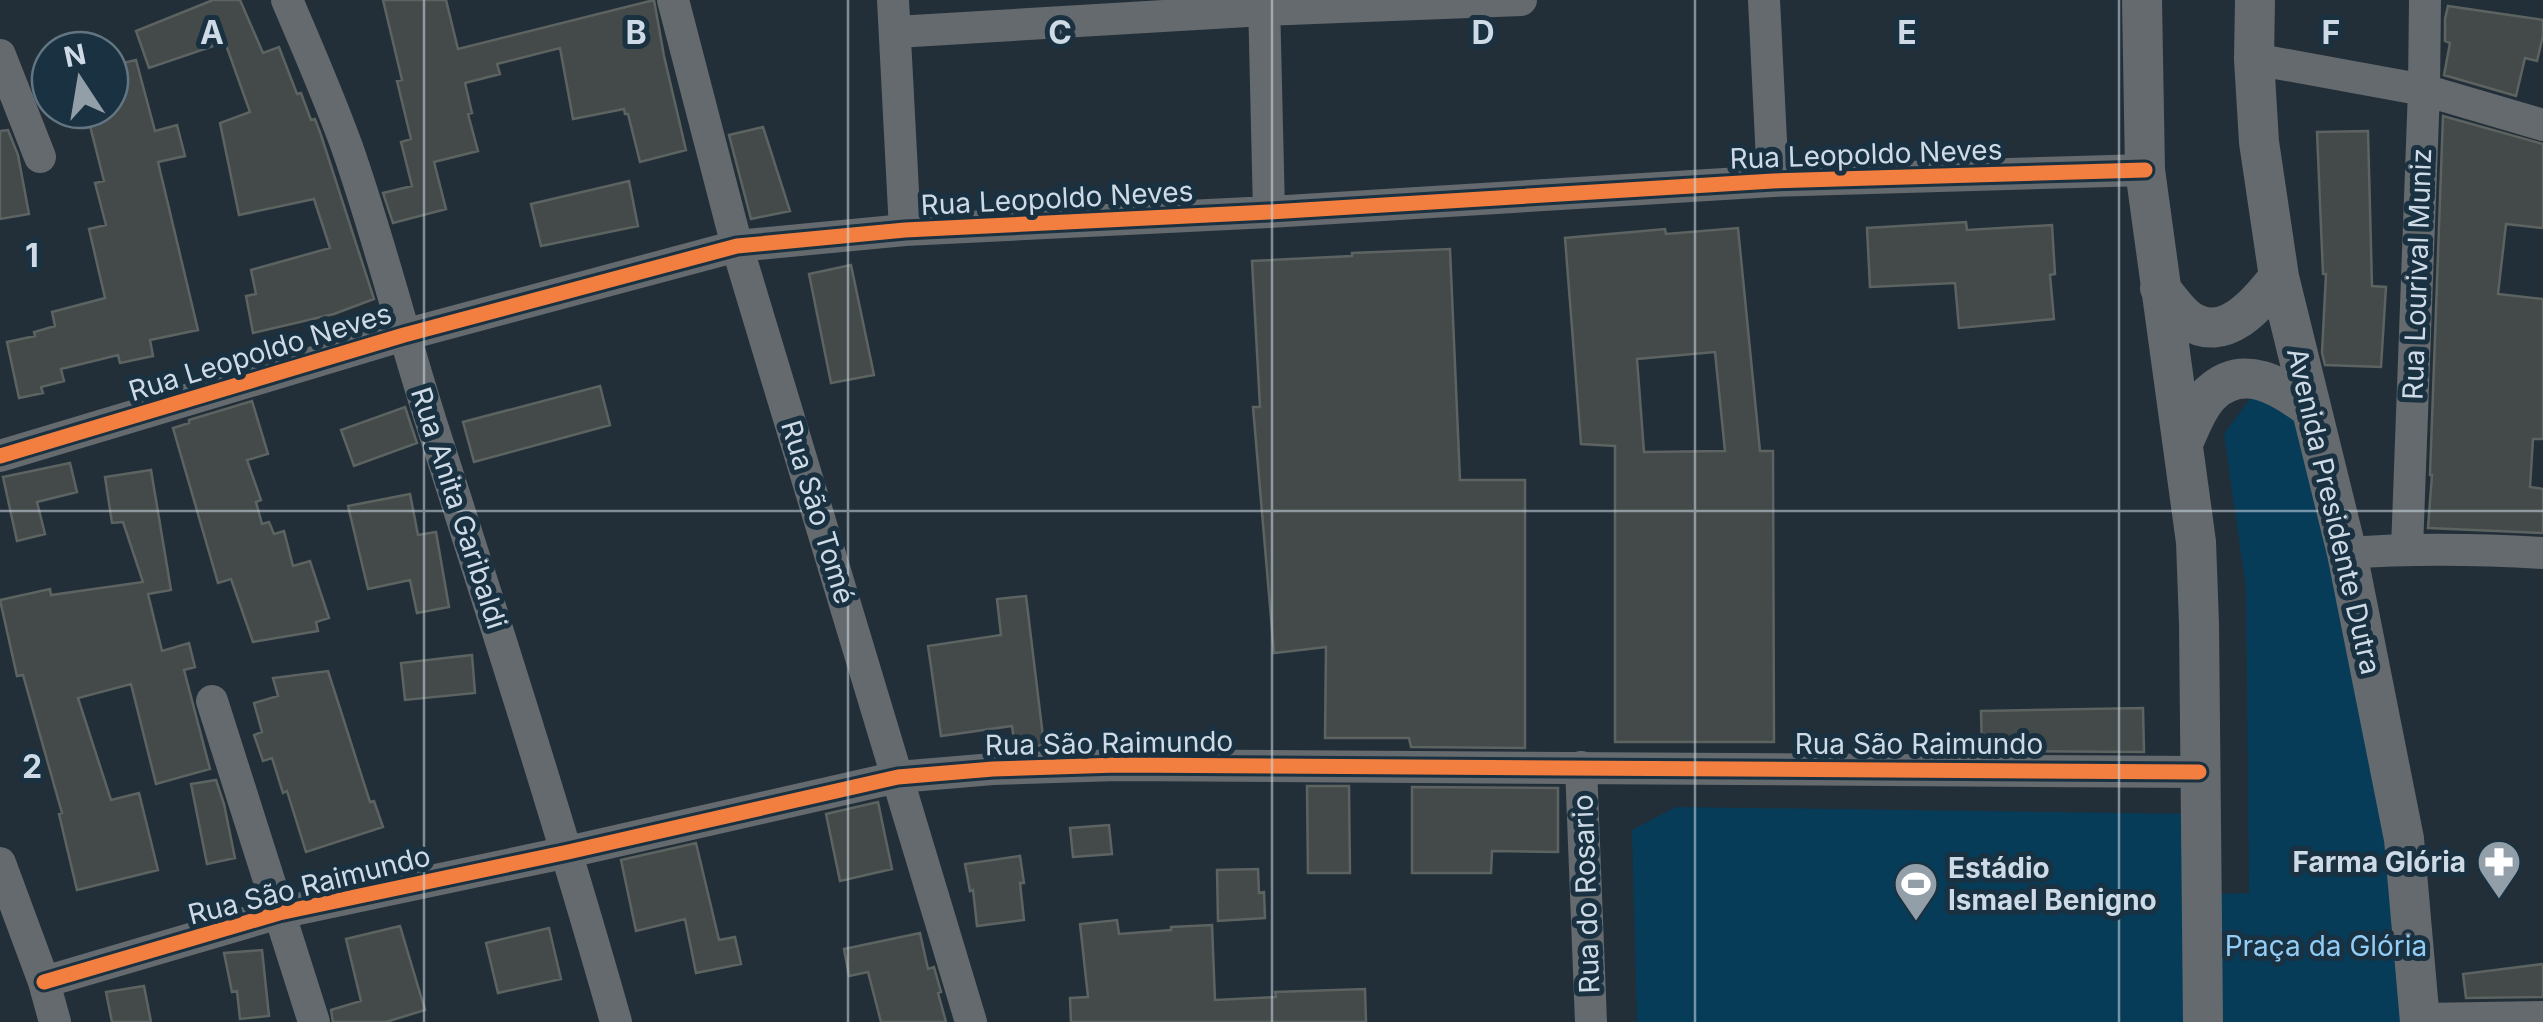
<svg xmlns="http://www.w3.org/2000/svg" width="2543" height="1022" font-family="Inter,sans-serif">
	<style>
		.green { fill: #073c59 }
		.building { fill: #434a49; stroke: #5c6361; stroke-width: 2.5; fill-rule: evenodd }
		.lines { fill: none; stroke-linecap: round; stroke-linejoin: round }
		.minor { stroke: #656a6e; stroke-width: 32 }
		.tertiary { stroke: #656a6e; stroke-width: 40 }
		.cycleway-casing { stroke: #193141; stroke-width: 21 }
		.cycleway { stroke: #f27e40; stroke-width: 15 }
		.grid { fill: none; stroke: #cedbe6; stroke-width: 2.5; stroke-opacity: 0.55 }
		.labels { text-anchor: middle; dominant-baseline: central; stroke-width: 10; stroke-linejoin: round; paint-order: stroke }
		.street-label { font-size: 28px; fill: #cedbe6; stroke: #193141 }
		.poi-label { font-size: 28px; font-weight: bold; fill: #cedbe6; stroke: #193141; text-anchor: end }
		.park-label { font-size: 28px; fill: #93cdf6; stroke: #193141 }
		.grid-label { font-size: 32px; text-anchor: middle; font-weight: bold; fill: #cedbe6; stroke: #193141; stroke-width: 10; stroke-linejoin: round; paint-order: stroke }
	</style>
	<rect width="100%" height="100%" fill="#222f38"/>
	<!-- green -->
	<path class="green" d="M2278,396L2307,420L2363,666L2413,1022H2217V894L2249,893L2246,588L2224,434L2250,399Z
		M1676,807L2197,814V1022H1637L1632,830Z"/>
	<!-- building -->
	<path class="building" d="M213,0H240L263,53L279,47L297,94L301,93L311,120L315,119L321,135L374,299L334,314L253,333L246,296L256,294L251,270L330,248L314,199L239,215L220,123L250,112L225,42L149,68L136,31Z
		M383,0H446L458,49L654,0L664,56L686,150L640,162L628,114H625L624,109L573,119L560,48L497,64L500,74L465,83L472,113L468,114L478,151L434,162L446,209L393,223L383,193L412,186L401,142L411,139L397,81L402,80Z
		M2448,6L2543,20V36L2537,61L2525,58L2516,96L2444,75L2450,43L2445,41V19Z
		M136,60L155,131L177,125L185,156L158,162L198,330L150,340L153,356L120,363L118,355L61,369L64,381L41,387L43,393L19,398L7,342L35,336L34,332L55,326L52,312L105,298L89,229L106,225L95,183L104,181L86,110H110V66Z
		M2443,116L2543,144V228L2506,224L2498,294L2543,299V439H2533L2530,487L2543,489V533L2428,528L2432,475H2430Z
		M763,127L790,211L751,219L729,135Z
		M8,130L18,155L29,214L0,219V131Z
		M2368,131L2372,286L2386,287L2381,367L2325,365L2322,353L2326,274H2323L2317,132Z
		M629,181L638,226L541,246L531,204Z
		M1966,222L1967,230L2052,225L2055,274L2050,275L2054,319L1959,328L1955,283L1870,287L1867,228Z
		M1738,228L1760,451H1773L1774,742H1615V446L1581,444L1565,238L1665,229L1666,234ZM1715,352L1725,451L1644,452L1637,359Z
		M1450,249L1460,480H1525V748L1411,747L1409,738H1325L1326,647L1274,653L1253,407H1260L1252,261L1352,256V253Z
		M851,265L874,375L831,383L809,274Z
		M600,386L610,425L474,462L463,422Z
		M252,401L268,454L247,460L261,500L256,502L262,524L269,522L274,534L284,531L293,566L310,561L329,618L316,622L318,631L253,642L231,579L218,583L173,428L189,423V420Z
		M405,407L417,443L354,466L341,430Z
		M70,463L77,492L37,502L45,534L17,541L3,477Z
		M151,470L171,590L148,594L162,651L189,643L195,667L184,670L210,769L156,784L131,684L78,698L111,800L139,793L158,870L77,890L59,814L62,813L23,675L17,676L0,600L50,589L51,595L143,582L123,522L112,523L105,477Z
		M410,494L418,535L436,532L449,607L417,613L410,580L368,589L348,506Z
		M1026,596L1044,745L1015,748L1012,726L941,736L928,646L1001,635L997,599Z
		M472,655L475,693L405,700L401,663Z
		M328,671L370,802L374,801L383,827L306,852L287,791L283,793L272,758L263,761L254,735L262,732L254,703L278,696L273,678Z
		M2143,708L2144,752L1982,751L1981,711Z
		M216,780L224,804L235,858L207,864L191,784Z
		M1307,786H1349L1350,873H1308Z
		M1412,787L1558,788V852L1492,851L1491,873H1412Z
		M878,802L892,869L840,881L826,814Z
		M1109,825L1112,854L1073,857L1070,828Z
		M696,843L719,940L735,937L741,964L696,973L685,919L636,931L621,860Z
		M1020,856L1024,883H1020L1024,920L977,926L973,890L970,891L965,864Z
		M1258,869L1259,893L1264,892L1265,918L1218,921L1217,870Z
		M1117,920L1119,934L1171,930V927L1212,925L1215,1000L1276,997L1275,992L1365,989L1366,1022H1071L1070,998L1088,997L1080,924Z
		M400,926L425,1010L386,1022H333L331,1010L361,1001L346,939Z
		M549,928L561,979L498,993L486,943Z
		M920,933L928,969L934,967L941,992L938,993L946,1022H881L868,972L849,976L844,949Z
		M262,950L269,1016L240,1019L237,991L232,992L224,953Z
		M2543,964V997L2466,998L2463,974Z
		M144,986L151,1022H112L106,992Z"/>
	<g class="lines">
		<!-- minor -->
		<path class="minor" d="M287,0C308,49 329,97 347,147C379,238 402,331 431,422C495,622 559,821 616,1022
			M673,0L737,246L971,1022
			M893,0L905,230
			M1264,0L1269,212
			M1764,0L1773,181
			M896,32L1264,10L1521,0
			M0,55L40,157
			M2254,59L2424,90L2543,125
			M0,456L404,335L737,246L905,230L1269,212L1773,181L2145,170
			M2407,549L2424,90L2425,0
			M2347,553C2413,548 2477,549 2543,553
			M212,701L314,1022
			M1581,767L1591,1022
			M0,863L44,982L55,1022
			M44,982L279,913L568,852L898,777L993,769L1118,765L2199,772
			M2421,1019L2543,1017"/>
		<!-- tertiary -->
		<path class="tertiary" d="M2142,0L2145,170L2196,542L2199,624L2203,1022
			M2255,0L2254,59L2259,142L2279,277L2347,553L2404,839L2420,1022
			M2160,288C2168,298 2177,311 2187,319C2224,346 2259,303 2279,277
			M2183,443C2191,426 2197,407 2210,394C2243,362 2281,386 2310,408"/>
		<defs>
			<path id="cycleway" d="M0,456L404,335L737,246L905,230L1269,212L1773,181L2145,170
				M44,982L279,913L568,852L898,777L993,769L1118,765L2199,772"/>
		</defs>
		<!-- cycleway casing -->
		<use href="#cycleway" class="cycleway-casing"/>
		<!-- cycleway -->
		<use href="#cycleway" class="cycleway"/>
	</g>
	<!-- grid -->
	<path class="grid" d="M424,0V1022M848,0V1022M1272,0V1022M1695,0V1022M2119,0V1022M0,511H2543"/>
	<!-- icons -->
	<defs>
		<symbol id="pharmacy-pin" viewBox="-11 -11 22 30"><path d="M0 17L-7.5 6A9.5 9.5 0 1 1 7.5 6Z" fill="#929fa9" stroke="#193141"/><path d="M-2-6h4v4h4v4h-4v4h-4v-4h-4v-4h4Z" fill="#fff"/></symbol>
		<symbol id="stadium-pin" viewBox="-11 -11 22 30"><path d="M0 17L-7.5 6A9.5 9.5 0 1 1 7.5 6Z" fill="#929fa9" stroke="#193141"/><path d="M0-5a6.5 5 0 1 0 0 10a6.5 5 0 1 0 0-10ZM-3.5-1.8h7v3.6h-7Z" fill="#fff"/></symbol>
	</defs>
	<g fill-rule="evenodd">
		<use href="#pharmacy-pin" x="2474" y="837" width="50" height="68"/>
		<use href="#stadium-pin" x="1891" y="859" width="50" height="68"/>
	</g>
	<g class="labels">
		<!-- street labels -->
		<g class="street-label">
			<text transform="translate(1866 154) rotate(-2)">Rua Leopoldo Neves</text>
			<text transform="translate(1057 198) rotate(-3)">Rua Leopoldo Neves</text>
			<text transform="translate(2417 274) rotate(-88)">Rua Lourival Muniz</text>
			<text transform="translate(260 352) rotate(-17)">Rua Leopoldo Neves</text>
			<text transform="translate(459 508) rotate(72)">Rua Anita Garibaldi</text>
			<text transform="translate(2334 511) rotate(77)">Avenida Presidente Dutra</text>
			<text transform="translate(818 512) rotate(73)">Rua São Tomé</text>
			<text transform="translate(1109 743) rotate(-1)">Rua São Raimundo</text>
			<text x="1919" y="744">Rua São Raimundo</text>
			<text transform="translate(309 885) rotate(-14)">Rua São Raimundo</text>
			<text transform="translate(1586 894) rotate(-92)">Rua do Rosario</text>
		</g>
		<!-- poi labels -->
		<g class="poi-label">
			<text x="2466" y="862">Farma Glória</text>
			<text x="1948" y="868" text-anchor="start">Estádio<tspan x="1948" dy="32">Ismael Benigno</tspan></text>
		</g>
		<!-- park labels -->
		<g class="park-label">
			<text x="2326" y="946">Praça da Glória</text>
		</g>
	</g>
	<g class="grid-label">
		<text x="212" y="44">A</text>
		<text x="636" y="44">B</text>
		<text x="1060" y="44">C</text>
		<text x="1483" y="44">D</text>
		<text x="1907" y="44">E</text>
		<text x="2331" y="44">F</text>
		<text x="32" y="267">1</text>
		<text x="32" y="778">2</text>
	</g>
	<!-- north arrow -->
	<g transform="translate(80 80) rotate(348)"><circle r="48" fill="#193141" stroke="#617583" stroke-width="2.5"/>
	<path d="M0-8L18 38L0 25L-18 38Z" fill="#929fa9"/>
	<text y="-15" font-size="28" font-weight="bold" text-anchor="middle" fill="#cedbe6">N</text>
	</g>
</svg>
